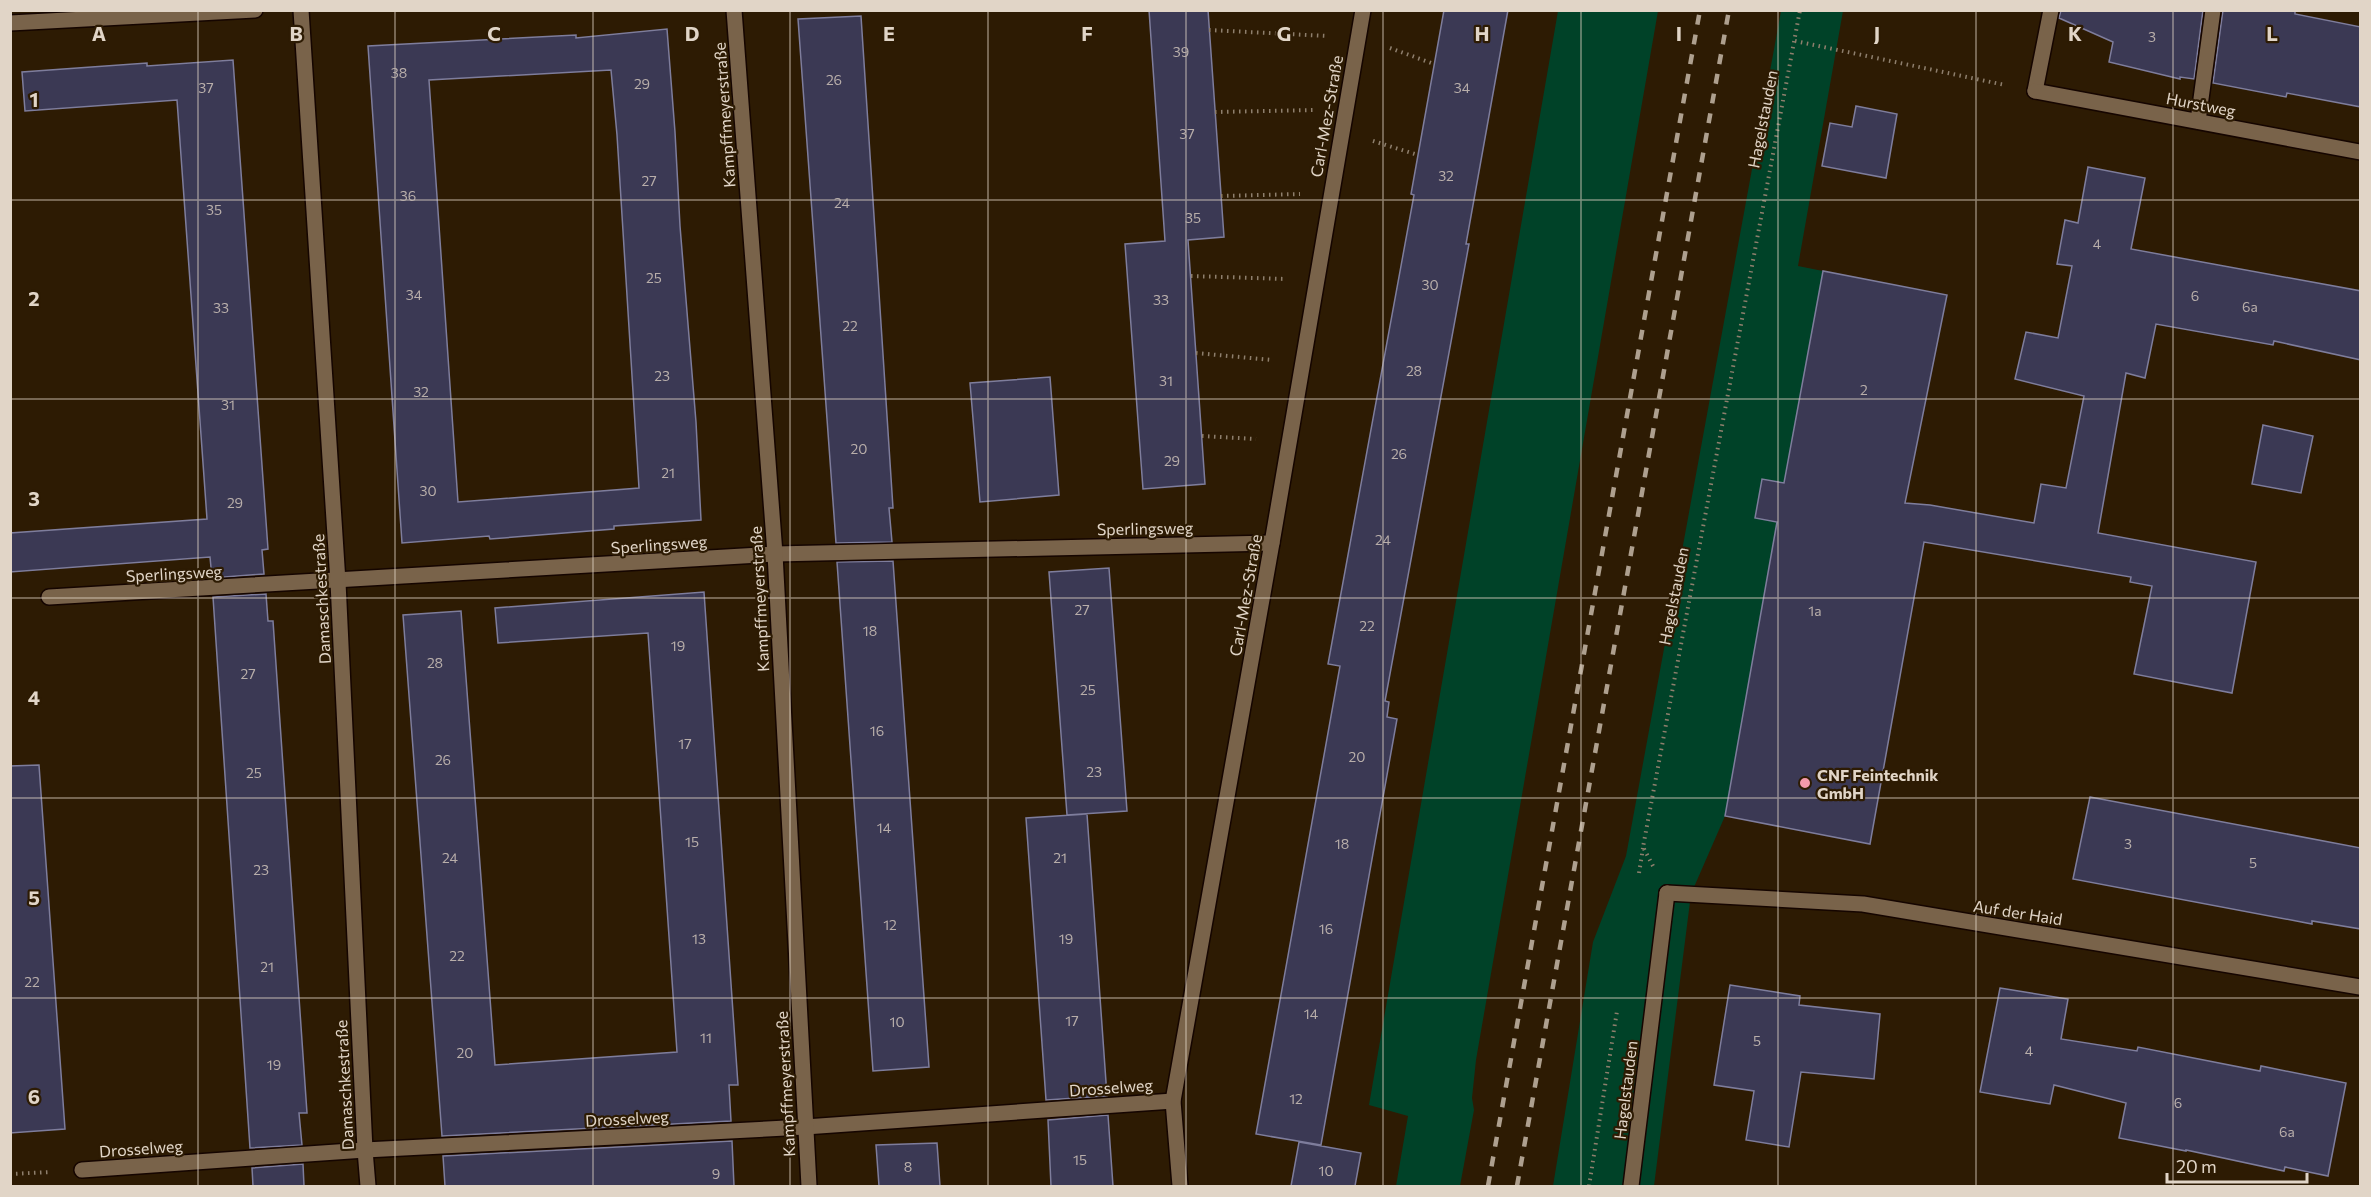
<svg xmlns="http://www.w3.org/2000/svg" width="2371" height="1197" font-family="Commissioner,sans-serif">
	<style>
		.green { fill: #004228 }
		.building { fill: #3b3954; stroke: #7e7d9c; stroke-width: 1.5; fill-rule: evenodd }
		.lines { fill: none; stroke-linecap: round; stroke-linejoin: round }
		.lane-casing { stroke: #150500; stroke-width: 18 }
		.street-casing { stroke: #150500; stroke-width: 18 }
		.path { stroke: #8e7f6d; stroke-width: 4; stroke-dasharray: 1.5 4.5; stroke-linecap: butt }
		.lane { stroke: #79634a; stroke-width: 15 }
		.street { stroke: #79634a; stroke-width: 15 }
		.rail { stroke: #aea08f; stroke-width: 4.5; stroke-dasharray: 10 10; stroke-linecap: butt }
		.grid { fill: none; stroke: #e1d5c7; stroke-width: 1.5; stroke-opacity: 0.55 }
		.poi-dot { fill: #f39aab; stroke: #2d1b03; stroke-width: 2 }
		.labels { text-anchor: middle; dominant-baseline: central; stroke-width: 4.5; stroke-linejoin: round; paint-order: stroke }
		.number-label { font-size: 14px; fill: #b8aeaa }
		.street-label { font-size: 16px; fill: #e1d5c7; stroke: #2d1b03 }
		.poi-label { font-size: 16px; font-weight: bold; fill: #e1d5c7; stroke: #2d1b03; text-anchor: start }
		.grid-label { font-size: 20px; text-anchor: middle; font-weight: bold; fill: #e1d5c7; stroke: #2d1b03; stroke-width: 4.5; stroke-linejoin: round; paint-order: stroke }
	</style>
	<rect width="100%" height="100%" fill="#2d1b03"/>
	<!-- green -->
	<path class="green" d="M1558,11H1658L1476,1060L1472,1098L1474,1110L1460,1186H1396L1408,1116L1369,1105Z
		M1781,11H1843L1798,266L1823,271L1725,816L1691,894L1654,1186H1553L1593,942L1626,856Z"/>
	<!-- building -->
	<path class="building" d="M1149,10H1208L1224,237L1188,240L1205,484L1143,489L1125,244L1165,241Z
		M1444,10H1508L1466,244H1469L1385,701L1389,702L1387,717L1397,719L1321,1145L1256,1134L1340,666L1328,664L1414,195L1411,194Z
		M2061,10H2203L2194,79L2180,77V79L2109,62L2113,42L2059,18Z
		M2223,10H2295V14L2361,27V107L2287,93L2286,97L2213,83Z
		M861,16L893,508H889L892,542L836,543L798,19Z
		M667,29L675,132L680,226L696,422L701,520L614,526V529L490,539L489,536L402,543L368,46L576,35V38ZM611,70L617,135L639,488L458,502L429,80Z
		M233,60L268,549L262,550L264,574L212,578L210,557L10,572V533L207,519L177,100L25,111L22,72L147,63V66Z
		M1856,106L1897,114L1886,178L1822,166L1830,123L1852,127Z
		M2088,167L2145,178L2131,249L2361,291V360L2274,341L2273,345L2156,324L2145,378L2126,373L2098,533L2256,562L2232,693L2134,674L2152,586L2130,582L2131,577L1924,542L1870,844L1725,816L1777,522L1755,518L1762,479L1784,483L1823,271L1947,295L1905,503L1930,505L2034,523L2041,484L2066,488L2084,396L2015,379L2026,332L2058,338L2072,266L2057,264L2065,220L2078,223Z
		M1050,377L1059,495L980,502L970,383Z
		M2263,425L2313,436L2301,493L2252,484Z
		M893,561L929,1067L873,1071L837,562Z
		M1109,568L1127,811L1067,815L1049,572Z
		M704,592L738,1085H729L731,1121L442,1136L403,615L461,611L495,1065L677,1052L648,633L498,643L495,608Z
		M266,594L268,621H273L307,1113H299L302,1145L250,1148L213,597Z
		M39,765L65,1129L10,1133V766Z
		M2090,797L2361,848V929L2312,921V924L2073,879Z
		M1087,814L1107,1096L1046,1100L1026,818Z
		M1730,985L1800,996L1799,1005L1880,1014L1874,1079L1801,1072L1789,1147L1746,1140L1754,1091L1714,1085Z
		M2000,988L2068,999L2061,1039L2137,1051L2138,1047L2260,1071L2261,1066L2346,1083L2328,1176L2285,1167L2284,1171L2186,1150V1151L2119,1138L2126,1103L2054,1085L2050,1104L1980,1092Z
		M1108,1115L1113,1186H1051L1048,1120Z
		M732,1141L734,1186H445L443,1156Z
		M1299,1142L1361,1153L1355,1186H1291Z
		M937,1143L940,1186H879L876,1145Z
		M303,1164L304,1186H253L252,1168Z"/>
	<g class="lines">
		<defs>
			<path id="lane" d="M2035,91L2051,10
				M2198,121L2213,10
				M49,597L775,554L1272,543
				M82,1170L365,1150L805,1127L1173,1101
				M1631,1186L1667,893"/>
			<path id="street" d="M301,10L338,582L365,1150L368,1186
				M734,10L775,554L809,1186
				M10,23L255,10
				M2035,91L2360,152
				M1667,893L1863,904L2360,987
				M1180,1186L1173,1101L1272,543L1363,10"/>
		</defs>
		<!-- lane casing -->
		<use href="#lane" class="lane-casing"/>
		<!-- street casing -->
		<use href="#street" class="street-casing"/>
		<!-- path -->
		<path class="path" d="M1209,30L1327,36
			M1795,41L2005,85
			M1390,48L1434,64
			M1215,112L1315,110
			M1373,141L1418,155
			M1221,196L1300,194
			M1191,276L1286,279
			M1196,353L1272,360
			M1202,436L1256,439
			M1653,866L1643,847L1800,10
			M1639,873L1643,848
			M10,1174L51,1172
			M1589,1186L1617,1011"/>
		<!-- lane -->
		<use href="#lane" class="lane"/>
		<!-- street -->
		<use href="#street" class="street"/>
		<!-- rail -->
		<path class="rail" d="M1488,1186L1700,10
			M1517,1186L1729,10"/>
	</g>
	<!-- grid -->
	<path class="grid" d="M198,10V1186M395,10V1186M593,10V1186M790,10V1186M988,10V1186M1186,10V1186M1383,10V1186M1581,10V1186M1778,10V1186M1976,10V1186M2173,10V1186M10,200H2360M10,399H2360M10,598H2360M10,798H2360M10,998H2360"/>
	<!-- markers -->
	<circle class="poi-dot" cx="1805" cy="783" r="6"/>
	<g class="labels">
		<!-- number labels -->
		<g class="number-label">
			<text x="2152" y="36">3</text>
			<text x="1181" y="51">39</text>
			<text x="399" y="72">38</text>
			<text x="834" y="79">26</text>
			<text x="642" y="83">29</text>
			<text x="206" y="87">37</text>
			<text x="1462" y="87">34</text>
			<text x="1187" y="133">37</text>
			<text x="1446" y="175">32</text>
			<text x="649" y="180">27</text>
			<text x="408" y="195">36</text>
			<text x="842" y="202">24</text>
			<text x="214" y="209">35</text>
			<text x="1193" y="217">35</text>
			<text x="2097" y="243">4</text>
			<text x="654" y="277">25</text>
			<text x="1430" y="284">30</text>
			<text x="414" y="294">34</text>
			<text x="2195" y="295">6</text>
			<text x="1161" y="299">33</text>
			<text x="2250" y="306">6a</text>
			<text x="221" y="307">33</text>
			<text x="850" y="325">22</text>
			<text x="1414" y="370">28</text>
			<text x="662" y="375">23</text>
			<text x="1166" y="380">31</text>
			<text x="1864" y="389">2</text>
			<text x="421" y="391">32</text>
			<text x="228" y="404">31</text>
			<text x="859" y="448">20</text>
			<text x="1399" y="453">26</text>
			<text x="1172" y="460">29</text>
			<text x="668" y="472">21</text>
			<text x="428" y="490">30</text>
			<text x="235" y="502">29</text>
			<text x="1383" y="539">24</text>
			<text x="1082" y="609">27</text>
			<text x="1815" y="610">1a</text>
			<text x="1367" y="625">22</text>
			<text x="870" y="630">18</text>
			<text x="678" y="645">19</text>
			<text x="435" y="662">28</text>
			<text x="248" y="673">27</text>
			<text x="1088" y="689">25</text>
			<text x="877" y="730">16</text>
			<text x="685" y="743">17</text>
			<text x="1357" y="756">20</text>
			<text x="443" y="759">26</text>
			<text x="1094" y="771">23</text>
			<text x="254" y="772">25</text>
			<text x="884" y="827">14</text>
			<text x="692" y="841">15</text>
			<text x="1342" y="843">18</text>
			<text x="2128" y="843">3</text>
			<text x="450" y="857">24</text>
			<text x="1060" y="857">21</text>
			<text x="2253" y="862">5</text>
			<text x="261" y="869">23</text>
			<text x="890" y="924">12</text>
			<text x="1326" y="928">16</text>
			<text x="699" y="938">13</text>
			<text x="1066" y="938">19</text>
			<text x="457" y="955">22</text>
			<text x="267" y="966">21</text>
			<text x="32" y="981">22</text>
			<text x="1311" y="1013">14</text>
			<text x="1072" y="1020">17</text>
			<text x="897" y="1021">10</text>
			<text x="706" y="1037">11</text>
			<text x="1757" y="1040">5</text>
			<text x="2029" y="1050">4</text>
			<text x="465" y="1052">20</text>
			<text x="274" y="1064">19</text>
			<text x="1296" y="1098">12</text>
			<text x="2178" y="1102">6</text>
			<text x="2287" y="1131">6a</text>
			<text x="1080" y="1159">15</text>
			<text x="908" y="1166">8</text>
			<text x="1326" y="1170">10</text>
			<text x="716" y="1173">9</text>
		</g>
		<!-- street labels -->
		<g class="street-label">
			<text transform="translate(2201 104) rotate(11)">Hurstweg</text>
			<text transform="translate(724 115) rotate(-94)">Kampffmeyerstraße</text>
			<text transform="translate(1326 116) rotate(-80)">Carl-Mez-Straße</text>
			<text transform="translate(1762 119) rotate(-79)">Hagelstauden</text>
			<text transform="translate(1145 528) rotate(-1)">Sperlingsweg</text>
			<text transform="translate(659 544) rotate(-4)">Sperlingsweg</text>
			<text transform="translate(174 573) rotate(-3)">Sperlingsweg</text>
			<text transform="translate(1245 595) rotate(-80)">Carl-Mez-Straße</text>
			<text transform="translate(1673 596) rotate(-79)">Hagelstauden</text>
			<text transform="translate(321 599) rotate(-93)">Damaschkestraße</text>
			<text transform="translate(759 599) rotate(-93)">Kampffmeyerstraße</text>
			<text transform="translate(2018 912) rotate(9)">Auf der Haid</text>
			<text transform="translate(785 1084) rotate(-93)">Kampffmeyerstraße</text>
			<text transform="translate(344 1085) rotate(-93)">Damaschkestraße</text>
			<text transform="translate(1111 1087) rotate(-4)">Drosselweg</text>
			<text transform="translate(1625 1090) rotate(-83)">Hagelstauden</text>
			<text transform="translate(627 1118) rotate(-3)">Drosselweg</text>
			<text transform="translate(141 1148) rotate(-4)">Drosselweg</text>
		</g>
		<!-- poi labels -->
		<g class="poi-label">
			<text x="1817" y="774">CNF Feintechnik<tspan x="1817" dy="18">GmbH</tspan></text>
		</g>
	</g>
	<g class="grid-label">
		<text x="99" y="41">A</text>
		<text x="296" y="41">B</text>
		<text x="494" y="41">C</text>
		<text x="692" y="41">D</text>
		<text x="889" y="41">E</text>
		<text x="1087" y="41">F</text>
		<text x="1284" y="41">G</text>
		<text x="1482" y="41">H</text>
		<text x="1679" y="41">I</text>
		<text x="1877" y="41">J</text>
		<text x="2075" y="41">K</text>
		<text x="2272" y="41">L</text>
		<text x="34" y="107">1</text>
		<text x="34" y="306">2</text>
		<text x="34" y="506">3</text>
		<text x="34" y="705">4</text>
		<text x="34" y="905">5</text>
		<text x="34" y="1104">6</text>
	</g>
	<!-- border -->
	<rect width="2371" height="1197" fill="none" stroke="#e1d5c7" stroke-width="24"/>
	<!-- scale -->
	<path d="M2167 1173v9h140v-9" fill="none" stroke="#e1d5c7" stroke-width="3"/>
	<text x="2176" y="1173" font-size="18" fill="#e1d5c7" stroke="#2d1b03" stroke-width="4.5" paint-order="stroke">20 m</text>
</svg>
